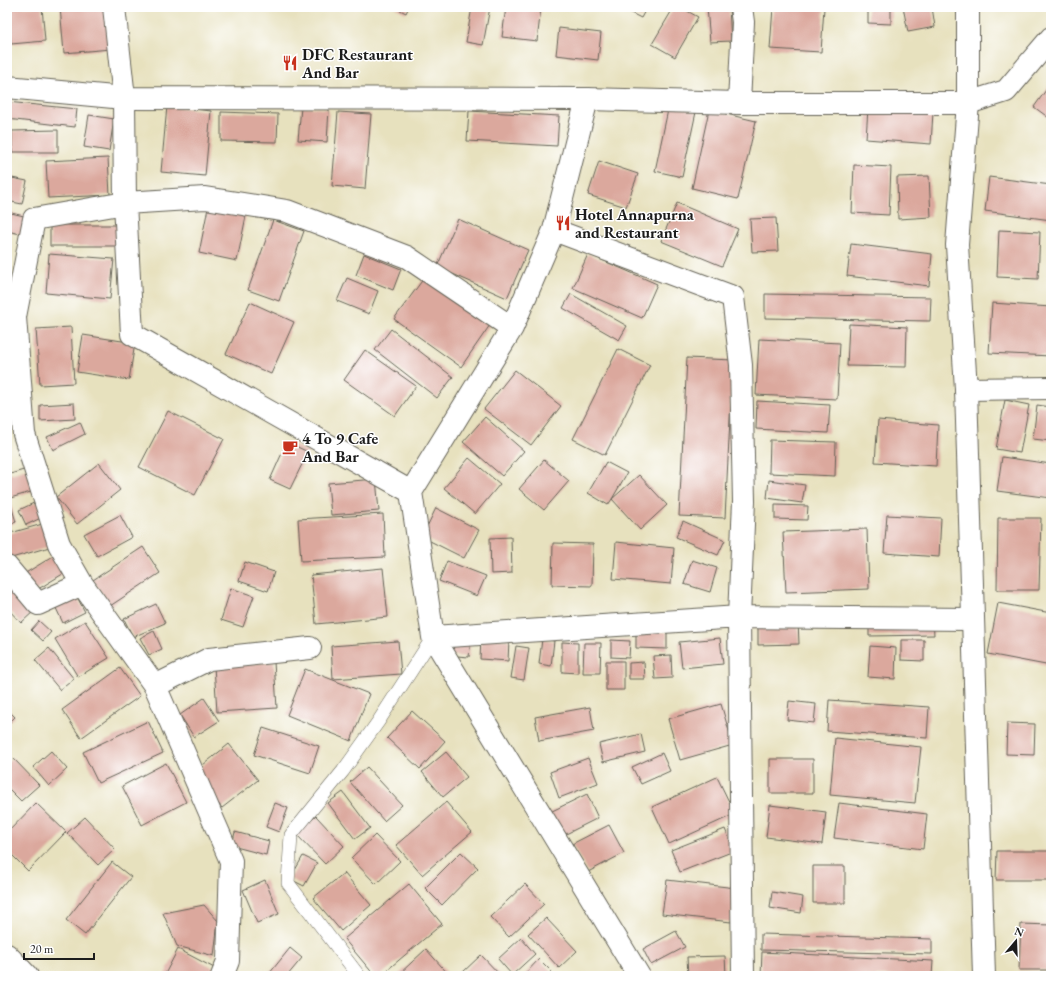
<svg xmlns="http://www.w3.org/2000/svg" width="1058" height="983" font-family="'EB Garamond',serif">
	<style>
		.building { fill: #dba89d }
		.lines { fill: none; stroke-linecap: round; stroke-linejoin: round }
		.service-casing { stroke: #636155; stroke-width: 14 }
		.minor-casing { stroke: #636155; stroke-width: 24 }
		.tertiary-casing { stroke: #636155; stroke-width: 24 }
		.secondary-casing { stroke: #636155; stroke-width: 24 }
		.primary-casing { stroke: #636155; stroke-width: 24 }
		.service { stroke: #fff; stroke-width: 13 }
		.minor { stroke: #fff; stroke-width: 22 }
		.tertiary { stroke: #fff; stroke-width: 22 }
		.secondary { stroke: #fff; stroke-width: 22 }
		.primary { stroke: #fff; stroke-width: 22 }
		.labels { text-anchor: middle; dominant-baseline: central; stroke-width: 3; stroke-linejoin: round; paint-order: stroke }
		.poi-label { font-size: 16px; font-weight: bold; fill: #1c1c1c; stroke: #fff; text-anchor: start }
	</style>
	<rect width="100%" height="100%" fill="#fff"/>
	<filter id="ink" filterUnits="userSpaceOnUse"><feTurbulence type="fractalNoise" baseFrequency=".025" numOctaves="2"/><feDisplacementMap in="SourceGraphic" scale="8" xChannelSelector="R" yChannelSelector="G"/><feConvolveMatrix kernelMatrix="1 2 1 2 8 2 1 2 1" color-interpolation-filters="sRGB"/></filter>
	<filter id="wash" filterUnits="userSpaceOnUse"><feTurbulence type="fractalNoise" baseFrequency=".012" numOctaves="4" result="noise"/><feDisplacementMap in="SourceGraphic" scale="16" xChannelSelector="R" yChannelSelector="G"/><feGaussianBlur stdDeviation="0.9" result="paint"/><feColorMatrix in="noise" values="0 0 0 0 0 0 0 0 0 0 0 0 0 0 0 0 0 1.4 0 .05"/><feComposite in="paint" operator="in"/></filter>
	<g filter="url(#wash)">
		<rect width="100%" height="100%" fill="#e7e1be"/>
		<g id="blocks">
			<!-- building -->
			<path class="building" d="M8,7H42L45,41L11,44Z
				M60,7H107L111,49L64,53Z
				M394,7H409L406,13Z
				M472,7H490L483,45L466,42Z
				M506,7L541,8L537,41L502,37Z
				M626,7H647L641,18L625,10Z
				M674,7H680L698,17L675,57L652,44Z
				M707,7H729L731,41L710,42Z
				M773,7L824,8L821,52L770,49Z
				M868,7H891V24L868,23Z
				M903,7H932L935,27L908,32Z
				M559,28L601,33L598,60L556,55Z
				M1051,83V116L1049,118L1034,107Z
				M7,102L77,109L75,127L7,119Z
				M669,105L696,112L682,177L655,171Z
				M167,106L211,111L205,176L161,172Z
				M301,107L329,109L327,142L298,140Z
				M868,108L933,112L931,144L866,139Z
				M709,110L756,121L738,199L692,188Z
				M469,111L559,116L557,146L467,141Z
				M221,112L278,114L277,142L221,141Z
				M338,112L371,114L365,189L332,186Z
				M89,115L114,119L109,151L84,147Z
				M58,130V152H12V131Z
				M108,158L110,195L48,198L46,161Z
				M599,161L638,174L626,207L588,195Z
				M854,165L891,167L889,215L852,213Z
				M929,176L931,217L898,219L897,177Z
				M7,177L27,181L22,204L7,201Z
				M989,177L1051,185V220L985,211Z
				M677,203L738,229L722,266L661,241Z
				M208,208L246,216L237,261L199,253Z
				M7,212L28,217L25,235L7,231Z
				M776,218L778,251L752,252L750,219Z
				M458,219L528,250L507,298L437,267Z
				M273,220L304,231L279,301L248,290Z
				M50,225H120V246H50Z
				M999,230L1040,232L1038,279L997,277Z
				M851,244L932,254L929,286L847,276Z
				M49,254L114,259L110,299L46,293Z
				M364,254L401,269L393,290L356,275Z
				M588,254L657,284L642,318L573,288Z
				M347,278L378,291L369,314L337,301Z
				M424,278L490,325L461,367L394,319Z
				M571,294L627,326L619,340L563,308Z
				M765,294L931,297L930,321L765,318Z
				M250,302L294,322L271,374L226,354Z
				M992,303L1051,307V356L989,353Z
				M849,324L907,327L906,367L847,366Z
				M71,327L74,383L40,385L36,329Z
				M391,329L453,377L437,398L375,350Z
				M83,335L135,343L129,380L77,372Z
				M759,339L840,343L837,399L756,395Z
				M618,349L650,365L605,455L573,439Z
				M365,350L416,386L395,416L344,380Z
				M687,358L733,360L725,518L679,516Z
				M515,370L561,406L531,445L484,409Z
				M1005,400L1029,405L1020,453L996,449Z
				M757,401L830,405L828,433L756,429Z
				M74,403L75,419L40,421V405Z
				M1037,405L1051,407V441L1033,439Z
				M168,411L224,439L195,495L139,467Z
				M485,417L524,451L502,476L463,442Z
				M878,420L938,425L936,466L875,462Z
				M80,422L85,434L53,450L47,437Z
				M770,440L836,442L835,476L769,473Z
				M287,442L308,452L290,489L270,480Z
				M1002,457L1051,464V498L997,491Z
				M469,458L500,484L475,514L444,488Z
				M544,460L569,481L544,510L519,489Z
				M606,462L627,473L612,499L639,475L667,505L640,530L612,499L608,505L588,493Z
				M99,463L120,490L77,524L56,497Z
				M27,469L34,491L7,499V475Z
				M376,479L379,511L331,515L328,483Z
				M769,480L805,485L802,503L767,498Z
				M38,501L45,516L26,525L19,510Z
				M11,505L16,522L7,526V506Z
				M775,505L808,506L807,520L775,519Z
				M436,508L479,530L464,558L422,537Z
				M383,514L385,557L301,561L298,519Z
				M120,515L132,537L97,556L84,534Z
				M887,515L941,518L939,557L884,553Z
				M998,518H1041L1039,590H997Z
				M683,521L725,540L718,555L676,537Z
				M46,523L53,546L8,559L7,534Z
				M867,529L869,589L786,592L783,532Z
				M511,537L512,573L491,574L490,538Z
				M616,542L674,548L671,584L613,579Z
				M553,543L593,544L592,586L552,585Z
				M143,547L160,573L110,606L93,580Z
				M55,555L66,572L35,591L24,574Z
				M692,560L717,568L710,592L684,584Z
				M447,561L486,576L477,596L439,581Z
				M245,562L274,572L268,591L239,581Z
				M383,568L388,617L316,624L311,575Z
				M7,580L35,610L21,623L7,608Z
				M231,588L254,596L243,627L221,620Z
				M76,595L85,612L63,623L55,606Z
				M998,603L1051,613V666L988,654Z
				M156,604L165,623L133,637L124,619Z
				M798,620L799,644L758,645V621Z
				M39,621L51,632L43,641L31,630Z
				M85,621L109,658L78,677L55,639Z
				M933,621L934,635L869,636V622Z
				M154,631L162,649L149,655L140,638Z
				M636,632H667V649L636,648Z
				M447,634L471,637L469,657L445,655Z
				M481,638L509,640L508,661L480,659Z
				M720,638L723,664L682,668L679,642Z
				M542,639L554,641L551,666L539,664Z
				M611,640L630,641L629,658L611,657Z
				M901,640H924V661L901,660Z
				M398,641L401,674L333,679L331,646Z
				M562,642L578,643V673L562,672Z
				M584,643H601L600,673H583Z
				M516,646L529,648L524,680L511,678Z
				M870,646L896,648L895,679L868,677Z
				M49,648L74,679L60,690L35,660Z
				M671,655L672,678L655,679L653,656Z
				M606,661H624V690H606Z
				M274,662L277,708L217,712L214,666Z
				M644,662L645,679H629V663Z
				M120,668L140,696L81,738L62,710Z
				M305,669L369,694L351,741L287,715Z
				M204,698L219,721L194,737L180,715Z
				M829,700L929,707L927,738L827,731Z
				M789,701L816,704L814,723L787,720Z
				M721,704L733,745L680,760L668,719Z
				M590,707L594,731L539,741L535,717Z
				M7,709L15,717L7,725Z
				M412,711L445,741L420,769L387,738Z
				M148,721L163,753L98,783L83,752Z
				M1007,723L1035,724L1034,755L1006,754Z
				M263,728L319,746L310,773L254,755Z
				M641,734L645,752L603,762L599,744Z
				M835,738L921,747L915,803L830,795Z
				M229,744L258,780L222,808L193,773Z
				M51,751L67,769L49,786L33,767Z
				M446,752L467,777L443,797L422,772Z
				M662,753L670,771L641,784L632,767Z
				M13,758L39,785L21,801L7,787V763Z
				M588,758L598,783L559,798L550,772Z
				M770,759H813V793H770Z
				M166,763L186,802L142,825L122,786Z
				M367,767L402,805L384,821L350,782Z
				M717,777L735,814L669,844L652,807Z
				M343,792L370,828L355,839L328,803Z
				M587,794L598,818L558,838L546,814Z
				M446,802L472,832L422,875L396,845Z
				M36,803L66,832L28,871L7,850V833Z
				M275,803L288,808L279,832L266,827Z
				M839,803L927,814L923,849L834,838Z
				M770,805L826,812L822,844L766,837Z
				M316,816L344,846L325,864L296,834Z
				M85,817L115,849L98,865L67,833Z
				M609,825L624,853L588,872L572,844Z
				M725,829L734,851L680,872L671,850Z
				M235,832L269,841L266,855L232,846Z
				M375,835L400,861L376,884L351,858Z
				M997,851H1051V880H996Z
				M461,852L478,868L442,905L425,888Z
				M303,856L317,863L304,886L290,879Z
				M112,862L131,877L85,935L66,920Z
				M813,866H845V903H813Z
				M344,873L371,905L341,931L313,898Z
				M265,880L279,914L257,923L243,890Z
				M667,880L736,888L731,922L662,914Z
				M409,884L442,924L380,976H375L344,939Z
				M525,884L544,904L509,937L490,917Z
				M772,892L803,897L801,913L770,908Z
				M204,905L218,921L214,956L177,946L163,913Z
				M546,918L577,951L559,968L528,934Z
				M1021,924L1051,925V970H1019Z
				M676,931L685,947L651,965L643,949Z
				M761,934L932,939V954L761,950Z
				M521,938L535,954L512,975L498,959Z
				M290,948L302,958L287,976H272L269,974Z
				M178,949L218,970L215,976H164Z
				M426,949L450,976H397Z
				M762,952L933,961L932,976H761Z
				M481,955L501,976H465L462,973Z
				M725,956L726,976H688L687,957Z
				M539,959L552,972L548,976H523Z"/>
		</g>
	</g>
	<g filter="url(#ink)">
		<use href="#blocks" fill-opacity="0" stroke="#636155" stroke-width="1"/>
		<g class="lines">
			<defs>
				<path id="service" d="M359,976L288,883L291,835L343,771L378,722L433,637"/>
				<path id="minor" d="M114,7L124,98L125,203L132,334L411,492
					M587,99L554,230L733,297L741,365L744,501L739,617L743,976
					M739,103L743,22L741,7
					M554,230L512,328L411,492L433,637L639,976
					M7,567L38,604L82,584
					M433,637L739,617L972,619
					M155,686L209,659L310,648
					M222,976L228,961L231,861L155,686L82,584L59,544L24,434L15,317L34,219L125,203L205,198L287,211L407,257L512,328"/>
				<path id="tertiary" d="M968,103L1006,91L1051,38
					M966,389L1051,388"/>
				<path id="secondary" d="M968,7V103L957,245L966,389L984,976
					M7,87L124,98L587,99L739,103H968"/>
				<path id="primary" d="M7,955L27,976"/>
			</defs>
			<!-- service casing -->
			<use href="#service" class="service-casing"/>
			<!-- minor casing -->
			<use href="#minor" class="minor-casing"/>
			<!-- tertiary casing -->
			<use href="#tertiary" class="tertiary-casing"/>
			<!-- secondary casing -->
			<use href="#secondary" class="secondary-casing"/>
			<!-- primary casing -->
			<use href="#primary" class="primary-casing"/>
			<!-- service -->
			<use href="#service" class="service"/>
			<!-- minor -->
			<use href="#minor" class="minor"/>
			<!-- tertiary -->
			<use href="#tertiary" class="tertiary"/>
			<!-- secondary -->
			<use href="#secondary" class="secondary"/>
			<!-- primary -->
			<use href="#primary" class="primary"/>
		</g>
	</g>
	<!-- icons -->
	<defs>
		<symbol id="restaurant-bare" viewBox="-9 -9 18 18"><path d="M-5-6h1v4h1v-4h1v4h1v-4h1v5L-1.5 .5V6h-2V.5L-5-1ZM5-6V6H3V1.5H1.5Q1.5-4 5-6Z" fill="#c8321e" stroke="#fff" stroke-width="2.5" paint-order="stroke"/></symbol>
		<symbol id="cafe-bare" viewBox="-9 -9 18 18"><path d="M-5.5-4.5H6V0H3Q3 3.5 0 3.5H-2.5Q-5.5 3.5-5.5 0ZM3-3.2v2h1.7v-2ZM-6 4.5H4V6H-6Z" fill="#c8321e" stroke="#fff" stroke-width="2.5" paint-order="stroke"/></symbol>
	</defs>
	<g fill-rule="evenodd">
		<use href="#restaurant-bare" x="279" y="52" width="22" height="22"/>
		<use href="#restaurant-bare" x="552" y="212" width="22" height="22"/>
		<use href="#cafe-bare" x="279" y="436" width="22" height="22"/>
	</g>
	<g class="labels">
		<!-- poi labels -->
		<g class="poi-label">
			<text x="302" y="54">DFC Restaurant<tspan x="302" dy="18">And Bar</tspan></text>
			<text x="575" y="214">Hotel Annapurna<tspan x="575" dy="18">and Restaurant</tspan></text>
			<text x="302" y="438">4 To 9 Cafe<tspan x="302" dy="18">And Bar</tspan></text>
		</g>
	</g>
	<!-- margin -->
	<rect width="1058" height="983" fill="none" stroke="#fff" stroke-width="24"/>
	<!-- north arrow -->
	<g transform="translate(1016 941) rotate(19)" stroke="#ffffff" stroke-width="3" paint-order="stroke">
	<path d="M0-3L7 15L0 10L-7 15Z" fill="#1c1c1c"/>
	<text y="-6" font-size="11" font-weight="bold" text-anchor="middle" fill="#1c1c1c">N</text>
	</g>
	<!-- scale -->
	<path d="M24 953v6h70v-6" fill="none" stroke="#1c1c1c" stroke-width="2"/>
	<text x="30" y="953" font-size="12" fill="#1c1c1c" stroke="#ffffff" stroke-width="3" paint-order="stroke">20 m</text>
</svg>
